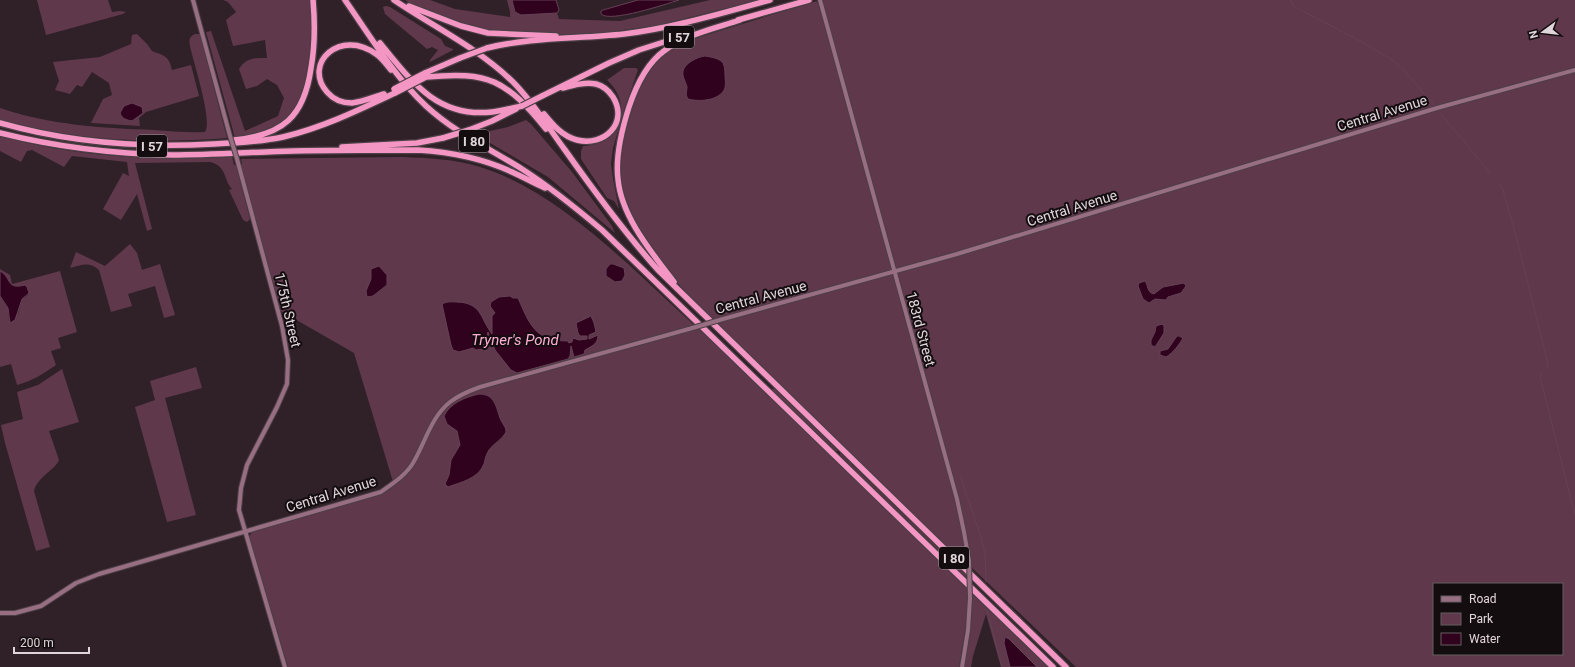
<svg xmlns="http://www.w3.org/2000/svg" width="1575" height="667" font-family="Roboto,sans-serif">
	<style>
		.green { fill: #5f384b; fill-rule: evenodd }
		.water { fill: #30021d; stroke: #654156 }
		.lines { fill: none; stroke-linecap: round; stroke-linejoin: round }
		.stream { stroke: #654156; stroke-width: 1 }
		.secondary-casing { stroke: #4c3f45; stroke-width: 6 }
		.highway-casing { stroke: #4c3f45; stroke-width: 8 }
		.secondary { stroke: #976e82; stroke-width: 4 }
		.highway { stroke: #f396c4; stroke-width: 5.5 }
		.secondary-bridge-casing { stroke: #4c3f45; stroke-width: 6; stroke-linecap: butt }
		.highway-bridge-casing { stroke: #4c3f45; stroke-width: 8; stroke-linecap: butt }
		.secondary-bridge { stroke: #976e82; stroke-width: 4 }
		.highway-bridge { stroke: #f396c4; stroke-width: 5.5 }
		.labels { text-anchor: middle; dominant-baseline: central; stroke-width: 4; stroke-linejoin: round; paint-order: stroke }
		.shield { fill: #140d10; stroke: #a3999d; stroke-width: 1 }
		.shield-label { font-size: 13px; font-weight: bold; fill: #e0d5da }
		.street-label { font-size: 14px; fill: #e0d5da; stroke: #140d10 }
		.water-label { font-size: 15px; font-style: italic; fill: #ffafd5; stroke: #140d10 }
	</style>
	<rect width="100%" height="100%" fill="#302128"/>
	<!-- green -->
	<path class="green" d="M37,0H108L112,12L120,11L126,12L123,14L46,35Z
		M223,0H311C313,40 316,103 276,127C264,134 249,135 235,138L206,32L211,31L245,131L278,116L284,98L277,85L267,79L257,86L246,89L239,69C246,58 254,58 267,58L265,40L233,46L226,20L236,12L228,2Z
		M405,0H430L455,9L510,17V12L507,0H512L515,12L521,15L557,13L559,19L620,21L710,0H759L659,25L602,33L573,35L501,32L474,29L423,11Z
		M824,0H1575V667H1076L971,567V563L966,559L967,566L717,324L725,321L722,317L712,320C680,288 650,253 630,211C626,202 621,193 620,183C617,155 624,128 633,102C644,72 659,51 690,40L807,4L817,1V3ZM1434,584H1562V654H1434Z
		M386,6L390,7L441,39L445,46L453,49V50L430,62V60L438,50L432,47L427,49L385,14L383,7Z
		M137,34L147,44L152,51C165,56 169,56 172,70L191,65L199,96L146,112L139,118L140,126L91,123L103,99L112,95L109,83L92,72L82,87L77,85L70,94L55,90L59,81L53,62L100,57L131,44L132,35Z
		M195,34H200L227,138C150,144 75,141 0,120V108C50,125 101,128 154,130C171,131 188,133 205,132C213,121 193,61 190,46C189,40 189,37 195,34Z
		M624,68H636L638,70L625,107L613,148L611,164L613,179L619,209L614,201L607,198L581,159V151L583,146C621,145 634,105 607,80Z
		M526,120L531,124L572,172L612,226L615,233L548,177L480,137L481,133L508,127Z
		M0,136C24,142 48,148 72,151C125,159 178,159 232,156L234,165H236L250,219L247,222L243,220L229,190L232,189C223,179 227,166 210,162L135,163L152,229L147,231L137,194L121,220L103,209L123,173L129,176L127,162L72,156L64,167L32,150L27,151L21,162L0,151Z
		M402,157C428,158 455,159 480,167C559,191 633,270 694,325L688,327L691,331L700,328L968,589L967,619L959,667H288L249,537L252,532L382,493L394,485L354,353L279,310L240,165L242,164L241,159Z
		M130,244L137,253L142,270L160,264L175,315L164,318L155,286L128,294L132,306L111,312L99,270C90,261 81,265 70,268L76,252L105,266Z
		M0,269L10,275L12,284L60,271L77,332L58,338L61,348L51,351L56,365C43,374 32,381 17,385L11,364L0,367V296L8,308L9,321L18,314L22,299L28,295L25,285L14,287C7,282 8,276 0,271Z
		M196,367L202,388L165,398L196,515L167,522L135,407L155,400L150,381Z
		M62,369L79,422L49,431L59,460C54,471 38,476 34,491L50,547L36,551L5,443L1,425L23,419L17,392L38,385Z
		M774,388L837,450L838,451H836L772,390Z
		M840,453L967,576L968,579L840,455Z
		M972,593L1049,667H1001L986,614L973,656L971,667H964L971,624Z"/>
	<!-- water -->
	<path class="water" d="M512,0H556L559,10L557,13L521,15L515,12Z
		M638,0H679C666,4 610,23 601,14V11L603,10Z
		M705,56C711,57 719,58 723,63C725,67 725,71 725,75C725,79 726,83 725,88C720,101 699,102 688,99C685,94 687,92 687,87C686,82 682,77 683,71C685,63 697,57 705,56Z
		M132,103L142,107L143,113L132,121C127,120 122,119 120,113L124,106Z
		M610,264H613L624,268L625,275L622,281L615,282L606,276V269Z
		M379,266L387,275V285L373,296L367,297L366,291L371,279V269Z
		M0,271C12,278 6,290 25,285L27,287L29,293L22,299L15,320L10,323L8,308L0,296Z
		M1145,281C1148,285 1147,293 1154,294L1163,287L1184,283L1186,286L1181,293L1168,297L1166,300L1155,299L1149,303L1143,299L1138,286L1139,283Z
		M510,296L513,298H518C530,325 535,341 568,341L569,343L572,342L573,338L579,340L587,339V336H580L578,333L576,323L591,316L594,323L596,332L589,335V339L598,335C598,344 592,346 585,350L584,354L574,357L571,346L570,356L568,359L517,373L511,370L495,350L488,332L485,343L483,345V349L476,350L473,348L459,352L453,350L451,345L442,304C448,301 451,302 457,302C482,303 480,318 492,334V316L495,313L490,306L491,302L499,297Z
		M1162,324L1164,326V333L1155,347L1151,345V340L1155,332L1156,326Z
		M1177,336H1179L1183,338C1179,345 1173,353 1166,357L1160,355V351L1168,349Z
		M479,394C495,394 496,407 500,418C502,424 506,426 506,432C502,440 494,443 489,450C486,455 485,459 484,464C478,479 461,482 448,487L445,484L449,475L451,460L460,445L457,431L447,424L444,416C450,403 466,397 479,394Z
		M1005,637L1009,639L1037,667H1010L1004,643Z"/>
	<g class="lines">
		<!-- stream -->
		<path class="stream" d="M1291,0L1293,6L1297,8L1362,42L1394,61L1404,70L1434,105
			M1441,114L1490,173
			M1499,183L1503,190L1516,236L1547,360L1548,365L1546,369
			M1542,373L1540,377L1575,515
			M961,478L981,537L985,554L986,582
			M987,610L1002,667"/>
		<defs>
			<path id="secondary" d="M193,0L230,136
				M820,0L957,499L964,532L969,561
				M237,159L282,326L288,360L287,384L277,407L247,465L241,488L239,510L285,667
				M723,319L957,254L1437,108L1575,70
				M0,613H15L41,606L76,583L99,574L381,492C392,484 406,475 413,463C425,443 431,417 450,402C459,395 469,391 480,387L689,329
				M962,667L968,630L970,598"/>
			<path id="highway" d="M345,0C370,36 394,76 426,106C454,132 490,149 522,169C550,187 576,208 602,230L1053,667
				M394,0C434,27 478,48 513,82C533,102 548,127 565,150C594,191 624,232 658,270L1066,667
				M409,6L461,26L488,33L556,36
				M738,20L809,0
				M380,43C411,81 437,118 492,112C502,111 512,108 522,106
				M487,48C531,37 578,39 624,34C673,28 722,13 770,0
				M425,73L460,58
				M426,77C489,71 506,80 546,129
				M384,94C374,97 362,102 352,103C342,103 333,99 327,92C302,63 341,28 376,54C382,58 386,64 391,70
				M542,96L609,63L639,50L689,34
				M544,114C553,125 562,136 577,140C604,147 629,123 613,97C609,91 604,86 596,84C585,82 574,85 563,88
				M0,123C70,143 141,148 213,144C236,143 260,142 283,137C322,128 359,110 395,93
				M469,130L492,121L516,109
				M0,133C56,147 114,154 172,155C212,155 253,152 293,151C335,150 376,150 418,150C450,152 482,158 512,172C523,177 534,183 545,188
				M234,140C283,135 304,117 311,68C315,46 315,23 313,0
				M342,147L417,143L443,138
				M674,282C652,253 621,216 618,179C615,155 622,129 629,107C636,86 646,64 664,51C684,35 716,28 740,20"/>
		</defs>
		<!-- secondary casing -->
		<use href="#secondary" class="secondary-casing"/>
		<!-- highway casing -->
		<use href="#highway" class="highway-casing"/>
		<!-- secondary -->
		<use href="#secondary" class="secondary"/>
		<!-- highway -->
		<use href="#highway" class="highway"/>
		<defs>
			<path id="secondary-bridge" d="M230,136L237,159
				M689,329L723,319
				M969,561L970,598"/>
			<path id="highway-bridge" d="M460,58L487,48
				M394,89L425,73
				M395,93L426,77
				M522,106L542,96
				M443,138L469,130"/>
		</defs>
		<!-- secondary-bridge casing -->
		<use href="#secondary-bridge" class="secondary-bridge-casing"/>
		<!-- highway-bridge casing -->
		<use href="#highway-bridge" class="highway-bridge-casing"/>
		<!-- secondary-bridge -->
		<use href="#secondary-bridge" class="secondary-bridge"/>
		<!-- highway-bridge -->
		<use href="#highway-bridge" class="highway-bridge"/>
	</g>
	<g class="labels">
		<!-- shield labels -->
		<g class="shield">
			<rect x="664" y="26" width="30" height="22" rx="3"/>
			<rect x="459" y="130" width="30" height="22" rx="3"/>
			<rect x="137" y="135" width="30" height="22" rx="3"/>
			<rect x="939" y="547" width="30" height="22" rx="3"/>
		</g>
		<g class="shield-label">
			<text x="679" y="37">I 57</text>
			<text x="474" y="141">I 80</text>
			<text x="152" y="146">I 57</text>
			<text x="954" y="558">I 80</text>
		</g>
		<!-- street labels -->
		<g class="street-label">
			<text transform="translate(1382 113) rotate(-17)">Central Avenue</text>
			<text transform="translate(1072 208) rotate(-17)">Central Avenue</text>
			<text transform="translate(761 297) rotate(-15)">Central Avenue</text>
			<text transform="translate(288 310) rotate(77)">175th Street</text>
			<text transform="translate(921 329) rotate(75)">183rd Street</text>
			<text transform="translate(331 494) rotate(-17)">Central Avenue</text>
		</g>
		<!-- water labels -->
		<g class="water-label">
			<text x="515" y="340">Tryner's Pond</text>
		</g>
	</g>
	<!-- legend -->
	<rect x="1433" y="583" width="130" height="72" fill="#140d10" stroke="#665d61"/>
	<rect x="1441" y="596" width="20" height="6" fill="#976e82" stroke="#665d61"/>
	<text x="1469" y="603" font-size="12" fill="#e0d5da">Road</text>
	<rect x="1441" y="613" width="20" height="12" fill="#5f384b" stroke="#665d61"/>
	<text x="1469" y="623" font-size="12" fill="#e0d5da">Park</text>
	<rect x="1441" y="633" width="20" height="12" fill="#30021d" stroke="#665d61"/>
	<text x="1469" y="643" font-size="12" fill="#e0d5da">Water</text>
	<!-- north arrow -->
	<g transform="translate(1543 32) rotate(255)" stroke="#140d10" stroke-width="3" paint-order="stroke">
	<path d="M0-3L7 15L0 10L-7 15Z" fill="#e0d5da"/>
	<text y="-6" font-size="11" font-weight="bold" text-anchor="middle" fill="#e0d5da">N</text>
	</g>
	<!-- scale -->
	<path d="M14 647v6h75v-6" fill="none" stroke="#e0d5da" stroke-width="2"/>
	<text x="20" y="647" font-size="12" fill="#e0d5da" stroke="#140d10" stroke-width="3" paint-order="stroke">200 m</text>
</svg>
